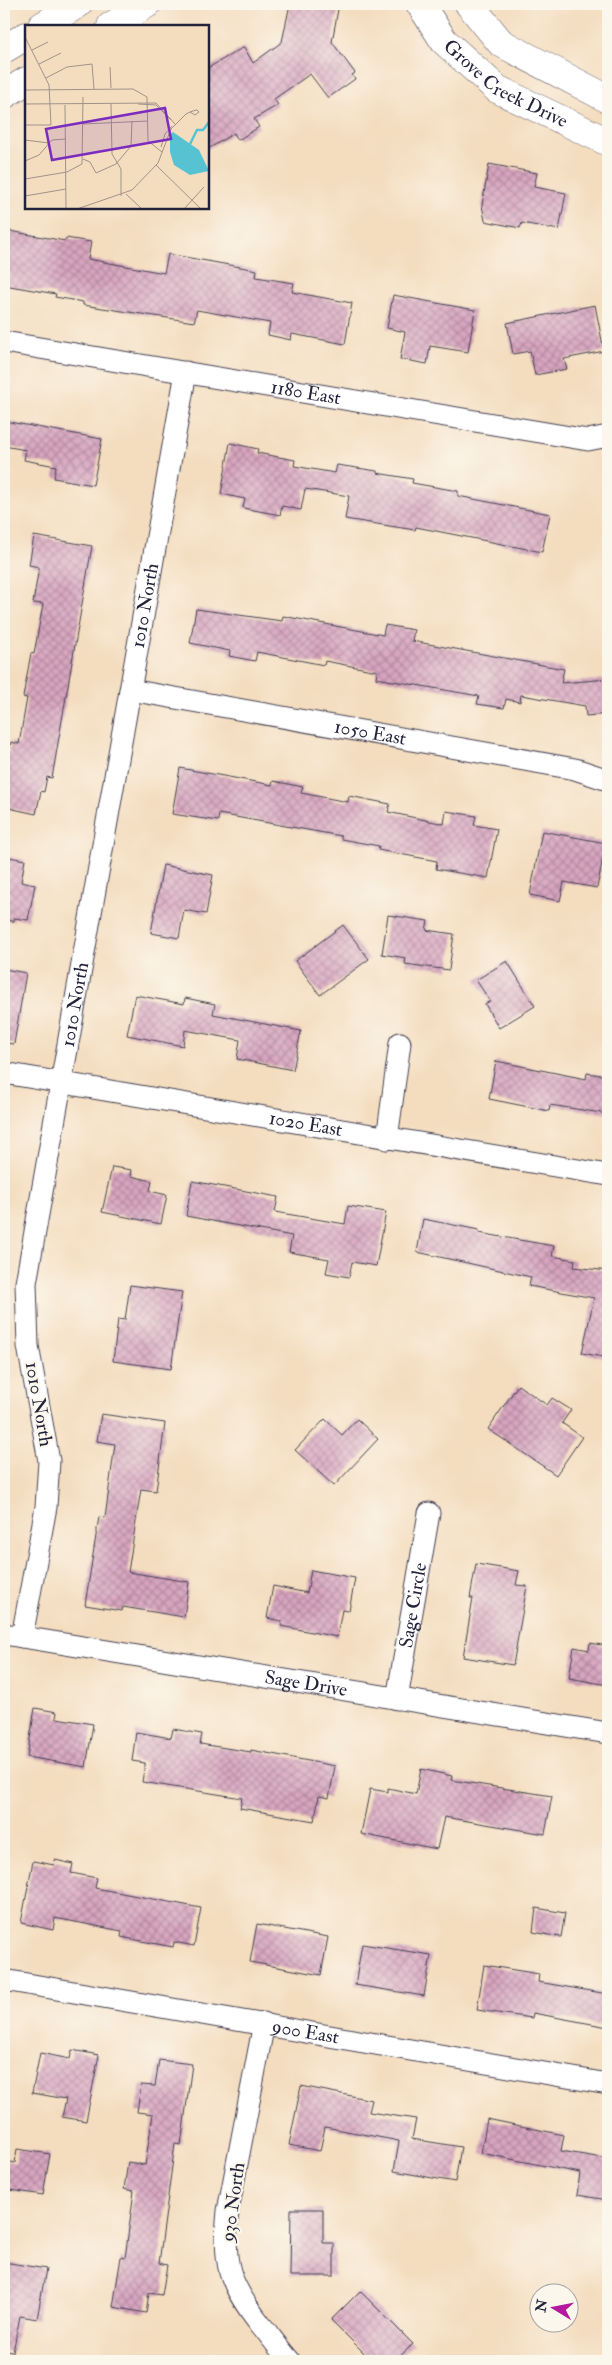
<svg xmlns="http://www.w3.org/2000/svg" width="612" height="2365" font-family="'IM FELL Double Pica',serif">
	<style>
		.building { fill: url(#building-cross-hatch) }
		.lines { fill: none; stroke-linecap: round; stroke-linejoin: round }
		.street-casing { stroke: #423e4f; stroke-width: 23 }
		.secondary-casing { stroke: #423e4f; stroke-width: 29 }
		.street { stroke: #fff; stroke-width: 21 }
		.secondary { stroke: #fff; stroke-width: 28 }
		.labels { text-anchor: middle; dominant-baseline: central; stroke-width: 4.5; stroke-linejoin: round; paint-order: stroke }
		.street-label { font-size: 19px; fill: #22223b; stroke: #fbf7ec }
		.inset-river { fill: none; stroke: #57c3d2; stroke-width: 2.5 }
		.inset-road { fill: none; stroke: #a0928a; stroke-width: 1 }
		.view { fill: #7b2cbf; fill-opacity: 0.15; stroke: #7b2cbf; stroke-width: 2.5 }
		.inset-edge { fill: none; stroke: #22223b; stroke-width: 2.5 }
	</style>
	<defs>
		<pattern id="building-cross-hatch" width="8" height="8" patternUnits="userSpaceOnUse" patternTransform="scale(1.25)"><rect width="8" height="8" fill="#d8a5c0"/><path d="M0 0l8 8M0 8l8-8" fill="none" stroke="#af869d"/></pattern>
	</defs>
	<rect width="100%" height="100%" fill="#fbf7ec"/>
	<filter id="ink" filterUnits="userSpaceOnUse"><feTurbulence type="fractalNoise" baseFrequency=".02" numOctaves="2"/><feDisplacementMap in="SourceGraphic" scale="10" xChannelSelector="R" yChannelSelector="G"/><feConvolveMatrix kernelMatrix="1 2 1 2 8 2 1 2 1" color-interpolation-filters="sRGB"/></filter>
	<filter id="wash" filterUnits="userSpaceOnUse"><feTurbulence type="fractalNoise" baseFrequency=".0096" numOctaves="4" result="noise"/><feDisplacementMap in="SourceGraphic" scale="20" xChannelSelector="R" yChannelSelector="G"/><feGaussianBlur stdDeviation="1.12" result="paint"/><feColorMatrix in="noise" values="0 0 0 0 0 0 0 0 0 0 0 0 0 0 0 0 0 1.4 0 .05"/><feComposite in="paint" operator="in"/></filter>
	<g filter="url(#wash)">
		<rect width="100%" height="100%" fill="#f4ddbf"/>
		<g id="blocks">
			<!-- building -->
			<path class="building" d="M290,4H339L332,42L355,73L352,75L355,79L328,98L310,74L274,99L278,105L254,119L259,127L238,140L234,133L208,149V68L244,47L253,63L282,42Z
				M489,164L537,173L534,187L566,193L559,230L522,223L520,228L485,221L482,205Z
				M4,230L65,241L66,238L91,242L88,259L164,273L168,254L257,270L256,277L294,283L292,292L352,303L345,344L292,334L291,340L268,335L270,323L197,310L194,322L83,305V302L55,297L56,294L4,285Z
				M393,295L475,310L468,352L430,346L427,364L400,359L405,332L387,328Z
				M595,305L604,351L564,359L567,369L535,375L530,351L513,354L507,323Z
				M4,421L102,439L93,485L54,478L56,466L24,460L26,450L4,446Z
				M230,443L258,449L257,453L295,460L294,466L335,473L337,465L377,471V473L413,479L412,483L458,491V496L550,514L542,552L416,527L415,530L345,519L349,496L305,489L301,510L282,506L280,515L243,508L245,499L221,494Z
				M34,536L92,546L52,778L47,777L44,792L41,791L36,814L4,807V752H9L11,742L19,744L27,698L23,697L31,653L34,654L43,604L33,603L39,567L29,565Z
				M196,609L282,621L283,616L383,635L385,625L414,630L412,641L564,669L561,683L608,679V714L586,716L585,706L521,695L520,702L506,699L504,708L477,704L479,696L376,678L377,671L325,661L324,665L257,652L255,661L229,656L230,651L190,643Z
				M180,768L272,785L273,781L303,787L301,793L348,802L349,796L390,804L388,812L444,824L446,811L476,816L474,825L497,829L488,878L436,869L437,861L378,850L379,846L341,839V836L219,814L218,821L172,814Z
				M542,831L606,843L597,888L564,882L560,901L530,895Z
				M4,856L25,860L21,882L35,885L28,920L14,918V921L4,920Z
				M163,865L213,875L206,914L184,910L179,938L151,933Z
				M388,915L428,921L426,930L454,934L449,970L405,964L406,958L382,954Z
				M343,925L369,959L320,995L295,961Z
				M507,961L535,1006L499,1028L485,1004L490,1001L476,980Z
				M4,969L26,973L14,1044L4,1043Z
				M135,995L184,1004L185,998L215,1004L213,1014L301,1031L293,1070L237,1059L240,1040L185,1030L183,1046L127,1035Z
				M496,1061L586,1079L587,1073L608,1076V1114L550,1105L549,1111L489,1099Z
				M112,1167L132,1170L131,1176L152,1181L150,1191L167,1195L161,1224L102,1212Z
				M192,1181L278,1197L275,1212L345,1224L348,1206L386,1212L376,1266L352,1262L349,1277L326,1273L329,1259L289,1252L292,1236L186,1216Z
				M423,1219L479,1230V1233L554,1246L552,1256L575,1260L574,1267L608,1271V1358L582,1353L594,1298L529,1286L531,1277L417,1252Z
				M130,1285L182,1292L171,1369L113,1361L118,1319L125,1320Z
				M518,1385L547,1405L552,1398L571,1410L562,1423L582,1437L556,1475L488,1429Z
				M101,1414L165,1423L156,1491L141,1489L128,1572L189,1582L184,1617L123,1607L122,1611L85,1605L99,1517L105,1518L115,1444L97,1441Z
				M325,1419L342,1435L357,1419L378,1439L334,1486L295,1450Z
				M476,1564L519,1571L516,1585L527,1586L513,1665L463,1657L473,1598H470Z
				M311,1570L355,1578L349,1611L342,1610L337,1637L281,1626L282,1621L267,1618L273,1586L307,1593Z
				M590,1643L608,1646V1685L569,1678L574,1647L589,1650Z
				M35,1708L57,1712L56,1718L93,1724L86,1767L27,1757Z
				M173,1729L202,1734L200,1744L251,1752V1750L335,1766L329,1798L319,1796L314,1821L240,1808L242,1798L142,1782L145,1763L132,1761L136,1732L171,1738Z
				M421,1769L452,1776L451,1780L552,1796L545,1834L444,1817L437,1849L361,1834L370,1789L388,1792V1788L416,1794Z
				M55,1860L73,1864L71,1873L97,1878L95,1888L201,1908L194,1946L174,1942L173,1947L121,1937L122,1931L55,1918L53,1930L21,1923L33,1861L54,1865Z
				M536,1908L565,1913L561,1937L533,1932Z
				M257,1924L328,1937L321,1975L250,1962Z
				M362,1944L431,1955L424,1996L355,1985Z
				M484,1965L539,1974L538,1982L608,1994V2027L533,2013L532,2018L477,2010Z
				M72,2050L99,2055L86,2121L62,2117L66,2099L32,2093L40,2053L70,2059Z
				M159,2060L192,2064L181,2145L175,2144L159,2263L167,2265L162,2295L149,2293L146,2313L113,2307L121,2257L125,2258L134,2191L124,2189L128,2162L145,2165L153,2114L137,2112L141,2085L155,2086Z
				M301,2086L372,2100L369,2112L416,2119L412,2139L461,2147L455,2182L394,2171L399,2141L325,2127L320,2151L289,2145Z
				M487,2119L564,2135L561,2151L608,2159V2200L577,2195L580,2173L481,2153Z
				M17,2149L50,2154L43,2195L4,2189L7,2161L15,2163Z
				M291,2209H323V2243H334V2276H290Z
				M4,2262L46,2269L37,2319L20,2316L13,2352L4,2351Z
				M360,2291L413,2344L395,2361H372L331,2320Z"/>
		</g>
	</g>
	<g filter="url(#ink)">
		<use href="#blocks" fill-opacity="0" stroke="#423e4f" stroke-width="1"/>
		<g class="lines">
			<defs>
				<g id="street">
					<path id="s1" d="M4,342L588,440L608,436"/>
					<path id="s2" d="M130,690L575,769L608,780"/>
					<path id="s3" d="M4,1073L608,1175"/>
					<path d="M387,1139L400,1043"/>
					<path id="s4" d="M4,1634L608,1733"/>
					<path id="s5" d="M22,1637L46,1507L49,1461L28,1346L26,1283L186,372"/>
					<path id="s6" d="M397,1699L429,1513"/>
					<path id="s7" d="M4,1980L608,2084"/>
					<path d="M264,2023L228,2211C222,2264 229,2284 261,2325C271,2337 280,2350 290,2361"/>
				</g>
				<g id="secondary">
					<path id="s8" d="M420,4L444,41L497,89L608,142"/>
					<path d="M469,4L501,43L608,99"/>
					<path d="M42,26L78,4"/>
					<path d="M111,26L147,4"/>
					<path d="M4,49L26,36"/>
					<path d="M4,95L26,81"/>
				</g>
			</defs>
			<!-- street casing -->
			<use href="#street" class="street-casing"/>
			<!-- secondary casing -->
			<use href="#secondary" class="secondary-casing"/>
			<!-- street -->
			<use href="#street" class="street"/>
			<!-- secondary -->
			<use href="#secondary" class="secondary"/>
		</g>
	</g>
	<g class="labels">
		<!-- street labels -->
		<g class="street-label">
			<text stroke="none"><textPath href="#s8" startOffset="120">Grove Creek Drive</textPath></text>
			<text stroke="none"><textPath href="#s1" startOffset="306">1180 East</textPath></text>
			<text stroke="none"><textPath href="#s5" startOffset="1046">1010 North</textPath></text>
			<text stroke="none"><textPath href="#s2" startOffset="244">1050 East</textPath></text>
			<text stroke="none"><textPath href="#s5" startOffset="641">1010 North</textPath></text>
			<text stroke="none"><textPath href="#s3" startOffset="306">1020 East</textPath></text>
			<text transform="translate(39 1404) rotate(80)">1010 North</text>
			<text stroke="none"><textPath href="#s6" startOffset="95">Sage Circle</textPath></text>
			<text stroke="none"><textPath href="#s4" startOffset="306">Sage Drive</textPath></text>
			<text stroke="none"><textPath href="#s7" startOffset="306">900 East</textPath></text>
			<text transform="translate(233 2202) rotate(-82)">930 North</text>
		</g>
	</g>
	<!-- overview -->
	<g transform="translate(25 25)">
		<rect width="184" height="184" fill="#f4ddbf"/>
		<path d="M148,107L174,125L184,146L165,150L149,140L145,127V110Z" fill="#57c3d2"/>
		<path class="inset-river" d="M165,119L172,105H178L184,97"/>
		<path class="inset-road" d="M0,12L24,60L26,100H0M7,25L23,17M14,39L36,28M85,42L86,63M21,53L42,42L67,39L69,64M0,65L108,64L122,72L123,116L137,127M0,79L131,78L151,100M86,79L87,129L96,144V171M113,79L131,80L146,95M40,80L41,184M58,99L123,96M0,115L24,118M136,122L140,109L147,101M58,134L65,137L71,148L91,139L106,121L107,96M0,136L14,130L27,115L41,114M131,140L176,184M0,154L42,147L57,139L58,72M101,169L117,184M0,171L41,164M52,184L107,165L133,138L146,104L161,89L165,87L171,85H172L174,87L170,90L165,87M159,184L179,162"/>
		<path class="view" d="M140,83L146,114L27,135L21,104Z"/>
		<rect width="184" height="184" class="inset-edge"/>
	</g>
	<!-- margin -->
	<rect width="612" height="2365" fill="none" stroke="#fbf7ec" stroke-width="20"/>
	<!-- north arrow -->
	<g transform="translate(554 2308) rotate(280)"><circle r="24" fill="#fbf7ec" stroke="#a4a2a5"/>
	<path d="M0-4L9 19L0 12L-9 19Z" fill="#b5179e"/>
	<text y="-8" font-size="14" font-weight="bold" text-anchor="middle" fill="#22223b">N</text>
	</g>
</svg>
